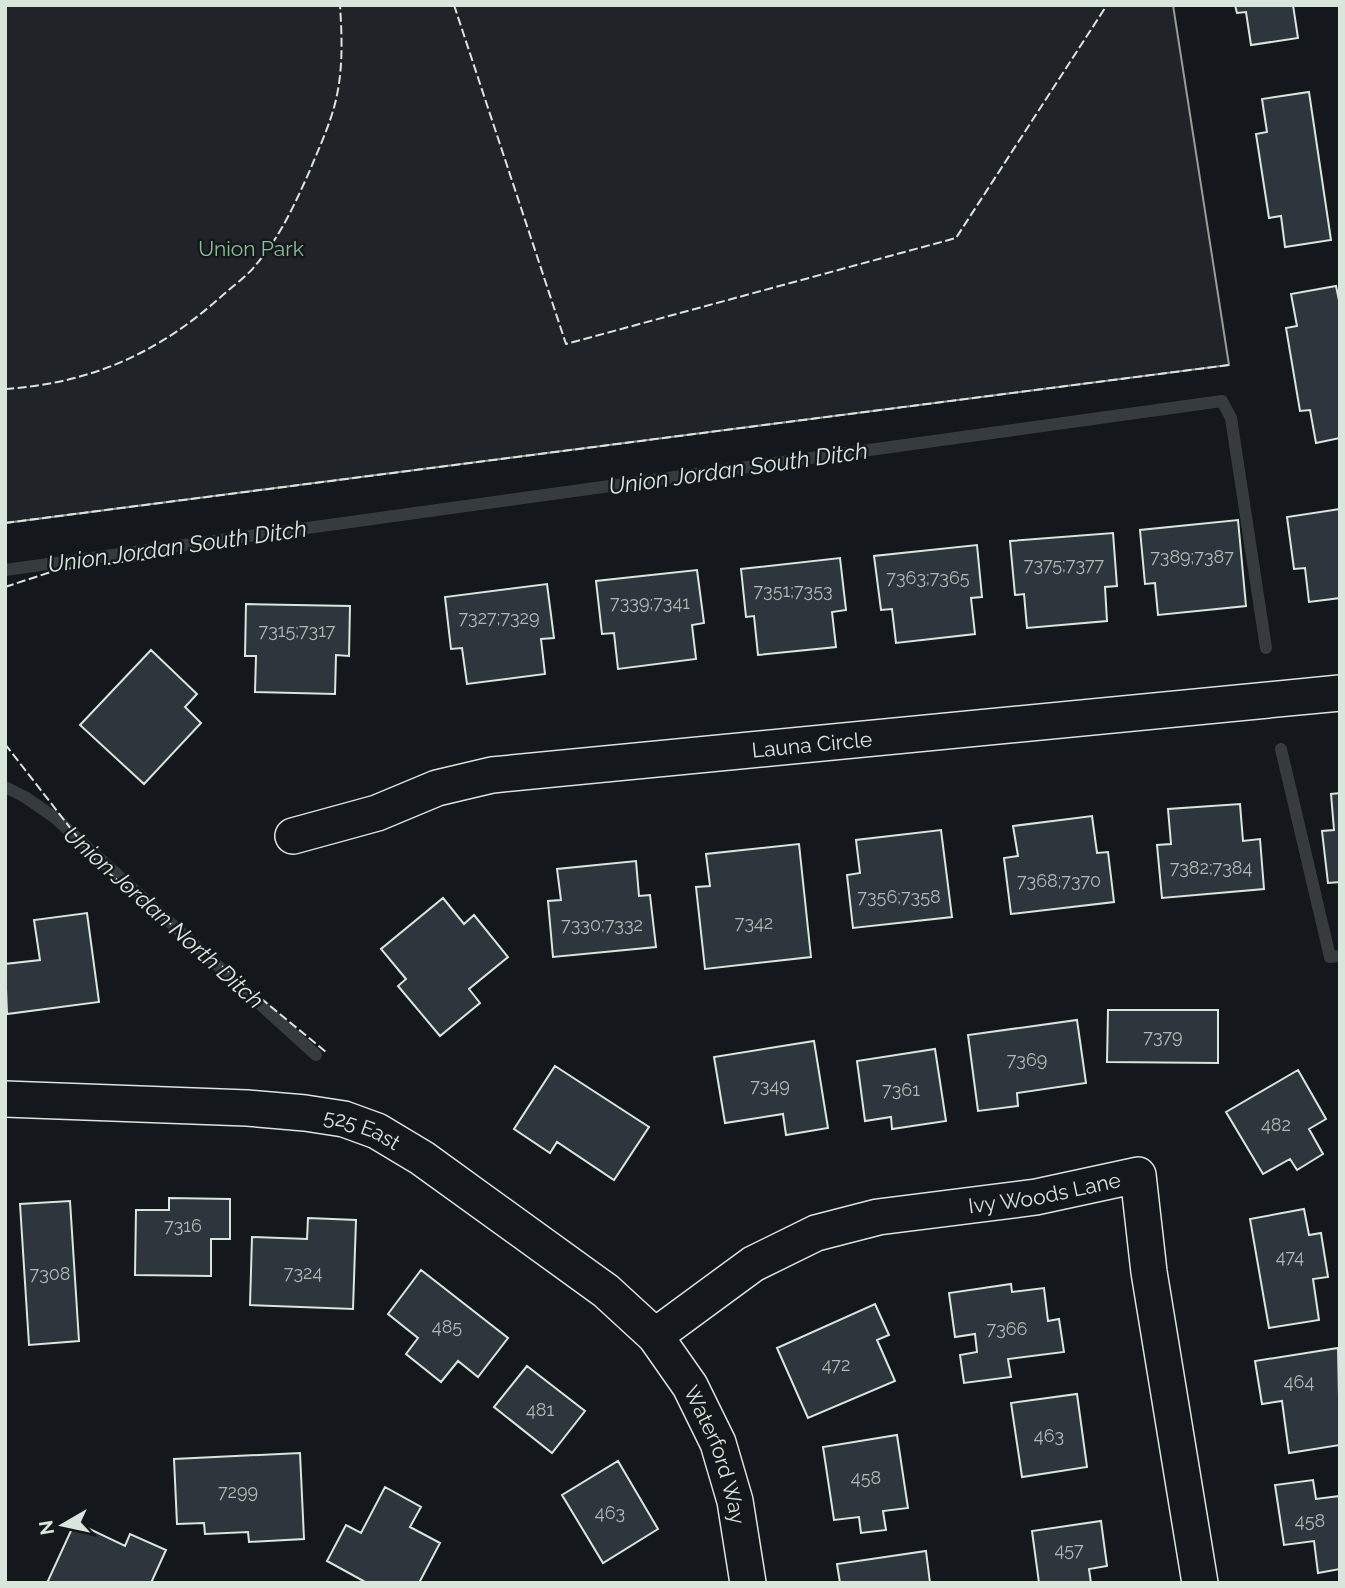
<svg xmlns="http://www.w3.org/2000/svg" width="1345" height="1588" font-family="Raleway,sans-serif">
	<style>
		.green { fill: #202428; stroke: #939e99; stroke-width: 2 }
		.lines { fill: none; stroke-linecap: round; stroke-linejoin: round }
		.stream { stroke: #363b3e; stroke-width: 12 }
		.building { fill: #2c363c; stroke: #d8e6dc; stroke-width: 2 }
		.street-casing { stroke: #d8e6dc; stroke-width: 38 }
		.street { stroke: #14181c; stroke-width: 35 }
		.fence { stroke: #d8e6dc; stroke-width: 2; stroke-dasharray: 9 3.5; stroke-linecap: butt }
		.labels { text-anchor: middle; dominant-baseline: central; stroke-width: 5; stroke-linejoin: round; paint-order: stroke }
		.number-label { font-size: 18px; fill: #adbab4 }
		.park-label { font-size: 21px; fill: #8ac095; stroke: #14181c }
		.street-label { font-size: 21px; fill: #d8e6dc; stroke: #14181c }
		.water-label { font-size: 23px; font-style: italic; fill: #d8e6dc; stroke: #14181c }
	</style>
	<rect width="100%" height="100%" fill="#14181c"/>
	<!-- green -->
	<path class="green" d="M5,5H1173L1229,365L5,523Z"/>
	<g class="lines">
		<!-- stream -->
		<path class="stream" d="M5,570L1222,401L1231,418L1266,648
			M1281,749L1330,957L1340,956
			M5,787L25,797L54,817L316,1055"/>
	</g>
	<!-- building -->
	<path class="building" d="M1235,5H1293L1298,38L1251,45L1246,12L1237,13Z
		M1309,92L1331,240L1285,247L1281,216L1269,218L1256,134L1267,132L1262,99Z
		M1336,286L1340,305V438L1316,443L1310,410L1300,411L1286,328L1297,326L1291,294Z
		M1340,509V598L1309,602L1305,568L1294,569L1287,517Z
		M1238,520L1246,606L1158,615L1155,583L1145,584L1140,530Z
		M1113,533L1117,586L1105,587L1107,621L1027,628L1024,594L1015,595L1010,541Z
		M977,545L982,597L971,598L975,634L896,643L892,609L881,610L874,556Z
		M840,558L846,610L832,612L836,647L758,655L754,616L746,617L741,569Z
		M697,570L704,623L692,625L696,659L618,669L614,633L602,634L596,581Z
		M547,584L554,638L541,639L545,674L467,684L462,648L451,649L445,597Z
		M246,604L350,606L349,656L336,655L335,694L255,692L256,656H245Z
		M151,650L197,694L185,707L201,723L144,784L80,725Z
		M1340,793V882L1328,883L1322,831L1334,830L1331,794Z
		M1240,804L1243,841L1260,839L1264,889L1162,898L1157,845L1171,844L1168,809Z
		M1092,816L1097,853L1108,852L1114,902L1011,914L1004,858L1018,856L1013,826Z
		M941,830L952,917L853,928L847,875L860,873L856,840Z
		M799,844L811,957L705,969L696,887L710,886L706,854Z
		M636,861L639,896L650,895L656,947L553,957L548,901L561,900L557,869Z
		M443,898L464,924L474,915L508,957L469,989L480,1003L440,1036L398,986L406,979L381,949Z
		M87,913L99,1002L7,1014L5,964L40,960L34,920Z
		M1108,1010H1218V1063L1107,1062Z
		M1077,1020L1086,1083L1017,1093L1018,1106L978,1111L968,1035Z
		M814,1041L828,1128L786,1135L783,1114L725,1123L714,1057Z
		M935,1049L946,1121L892,1129L891,1117L865,1121L857,1061Z
		M555,1066L649,1127L614,1180L557,1142L550,1153L514,1129Z
		M1298,1070L1326,1119L1309,1129L1323,1154L1297,1170L1290,1159L1263,1174L1226,1112Z
		M169,1198L230,1199V1239H211V1276L135,1275L136,1210H169Z
		M70,1201L79,1341L29,1345L20,1204Z
		M1304,1209L1309,1235L1321,1233L1328,1277L1313,1279L1319,1320L1269,1328L1250,1219Z
		M308,1218L356,1220L353,1309L250,1305L252,1237L307,1239Z
		M421,1270L508,1338L478,1377L458,1361L441,1382L406,1354L418,1338L388,1314Z
		M1011,1284L1012,1292L1044,1288L1048,1321L1059,1319L1064,1352L1008,1359L1011,1377L964,1383L960,1355L977,1352L975,1334L955,1337L949,1293Z
		M875,1304L889,1335L877,1340L895,1381L808,1418L777,1348Z
		M1338,1348L1340,1445L1289,1453L1282,1401L1262,1404L1255,1361Z
		M527,1366L585,1411L552,1453L494,1407Z
		M1077,1394L1087,1467L1022,1477L1011,1403Z
		M897,1435L908,1508L883,1511L886,1530L861,1533L859,1517L834,1520L823,1447Z
		M300,1453L304,1539L249,1542L248,1532L205,1534L204,1523L177,1524L174,1459Z
		M618,1461L658,1529L603,1563L562,1495Z
		M1313,1480L1316,1499L1340,1496V1569L1318,1573L1314,1541L1284,1545L1275,1485Z
		M385,1487L421,1507L410,1527L440,1543L419,1583H367L327,1561L346,1525L361,1533Z
		M1101,1521L1107,1566L1089,1569L1091,1583H1039L1032,1531Z
		M75,1522L125,1546L130,1534L166,1550L151,1583H47Z
		M926,1551L930,1583H840L837,1564Z"/>
	<g class="lines">
		<defs>
			<g id="street">
				<path id="s1" d="M293,836L377,813L437,788L492,775L1340,693"/>
				<path id="s2" d="M5,1099L247,1108L305,1113L344,1119L377,1131L422,1158L606,1291L655,1336L690,1386L718,1443L735,1501L748,1583"/>
				<path id="s3" d="M655,1336L753,1264L816,1233L878,1217L1036,1197L1138,1175L1149,1272L1200,1583"/>
			</g>
		</defs>
		<!-- street casing -->
		<use href="#street" class="street-casing"/>
		<!-- street -->
		<use href="#street" class="street"/>
		<!-- fence -->
		<path class="fence" d="M454,5L566,344L956,238L1107,5
			M5,389C92,383 159,353 224,294C234,285 247,276 255,266C280,237 295,204 310,170C320,146 332,120 337,95C343,65 342,36 340,5
			M5,523L1229,365
			M5,587L57,570L155,558
			M5,744L99,865L326,1052"/>
	</g>
	<g class="labels">
		<!-- number labels -->
		<g class="number-label">
			<text x="1192" y="556">7389;7387</text>
			<text x="1064" y="564">7375;7377</text>
			<text x="928" y="577">7363;7365</text>
			<text x="793" y="590">7351;7353</text>
			<text x="650" y="602">7339;7341</text>
			<text x="499" y="617">7327;7329</text>
			<text x="297" y="630">7315;7317</text>
			<text x="1211" y="867">7382;7384</text>
			<text x="1059" y="880">7368;7370</text>
			<text x="899" y="896">7356;7358</text>
			<text x="754" y="922">7342</text>
			<text x="602" y="924">7330;7332</text>
			<text x="1163" y="1036">7379</text>
			<text x="1027" y="1059">7369</text>
			<text x="770" y="1085">7349</text>
			<text x="901" y="1089">7361</text>
			<text x="1276" y="1124">482</text>
			<text x="183" y="1225">7316</text>
			<text x="1290" y="1256">474</text>
			<text x="303" y="1272">7324</text>
			<text x="50" y="1273">7308</text>
			<text x="447" y="1326">485</text>
			<text x="1007" y="1328">7366</text>
			<text x="836" y="1364">472</text>
			<text x="1299" y="1381">464</text>
			<text x="540" y="1409">481</text>
			<text x="1049" y="1435">463</text>
			<text x="866" y="1477">458</text>
			<text x="238" y="1491">7299</text>
			<text x="610" y="1512">463</text>
			<text x="1310" y="1520">458</text>
			<text x="1069" y="1549">457</text>
		</g>
		<!-- park labels -->
		<g class="park-label">
			<text x="251" y="248">Union Park</text>
		</g>
		<!-- street labels -->
		<g class="street-label">
			<text stroke="none"><textPath href="#s1" startOffset="530">Launa Circle</textPath></text>
			<text stroke="none"><textPath href="#s2" startOffset="360">525 East</textPath></text>
			<text stroke="none"><textPath href="#s3" startOffset="424">Ivy Woods Lane</textPath></text>
			<text stroke="none"><textPath href="#s2" startOffset="856">Waterford Way</textPath></text>
		</g>
		<!-- water labels -->
		<g class="water-label">
			<text transform="translate(738 468) rotate(-8)">Union Jordan South Ditch</text>
			<text transform="translate(177 546) rotate(-8)">Union Jordan South Ditch</text>
			<text transform="translate(164 917) rotate(42)">Union Jordan North Ditch</text>
		</g>
	</g>
	<!-- border -->
	<rect width="1345" height="1588" fill="none" stroke="#d8e6dc" stroke-width="14"/>
	<!-- north arrow -->
	<g transform="translate(63 1525) rotate(261)" stroke="#14181c" stroke-width="5" paint-order="stroke">
	<path d="M0-5L12 26L0 18L-12 26Z" fill="#d8e6dc"/>
	<text y="-10" font-size="19" font-weight="bold" text-anchor="middle" fill="#d8e6dc">N</text>
	</g>
</svg>
